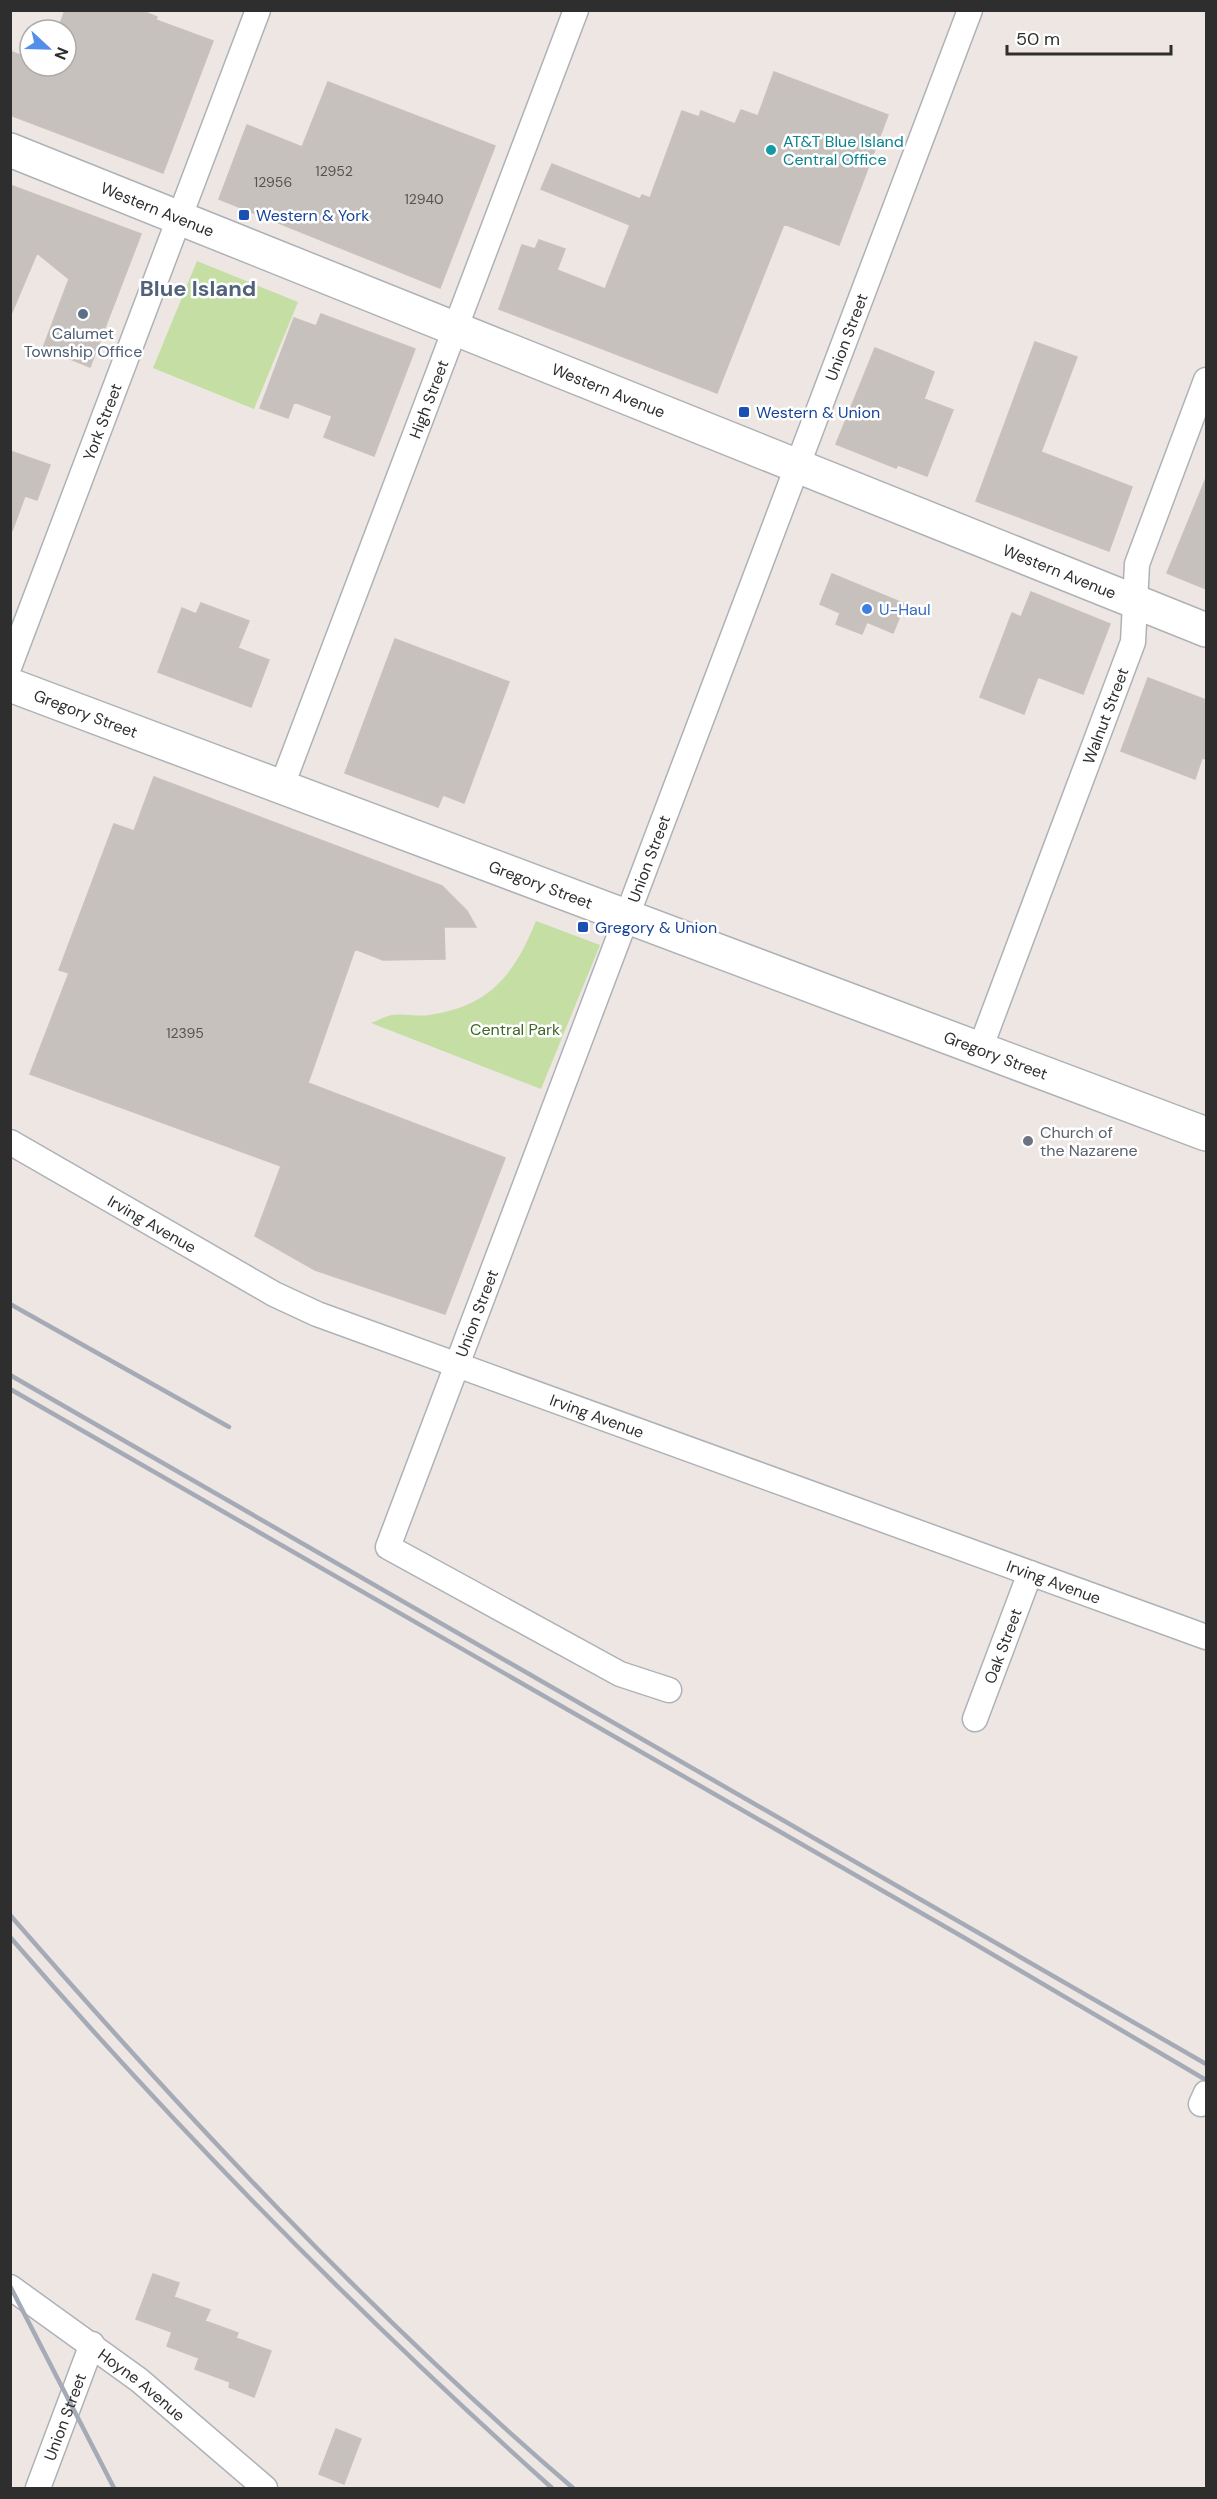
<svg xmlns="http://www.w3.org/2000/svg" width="1217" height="2499" font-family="'DM Sans',sans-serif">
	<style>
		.green { fill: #c4dea4 }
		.building { fill: #c7c1bd; stroke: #c9c1bb; stroke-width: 1.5 }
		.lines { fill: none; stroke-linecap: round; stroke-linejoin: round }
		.minor-casing { stroke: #aeb2b8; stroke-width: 27 }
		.secondary-casing { stroke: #aeb2b8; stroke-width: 36 }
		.minor { stroke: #fff; stroke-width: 24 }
		.secondary { stroke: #fff; stroke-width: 33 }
		.rail { stroke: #a5abb6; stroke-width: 4.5 }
		.culture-dot { fill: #0f9aa8; stroke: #fff; stroke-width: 2 }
		.transit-dot { fill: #1a4fb4; stroke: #fff; stroke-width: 2 }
		.service-dot { fill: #5c6f8a; stroke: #fff; stroke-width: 2 }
		.shop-dot { fill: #3f7fe0; stroke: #fff; stroke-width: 2 }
		.worship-dot { fill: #6b7280; stroke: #fff; stroke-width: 2 }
		.labels { text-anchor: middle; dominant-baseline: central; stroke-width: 5; stroke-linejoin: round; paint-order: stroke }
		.number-label { font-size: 14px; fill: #545352 }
		.culture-label { font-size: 16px; fill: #0d838f; stroke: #fff; text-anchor: start }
		.street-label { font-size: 16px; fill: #2e2e2e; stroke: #fff }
		.transit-label { font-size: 16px; fill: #164399; stroke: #fff; text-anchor: start }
		.service-label { font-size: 16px; fill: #4e5e75; stroke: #fff }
		.shop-label { font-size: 16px; fill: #366cbe; stroke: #fff; text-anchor: start }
		.park-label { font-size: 16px; fill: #3f6622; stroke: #fff }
		.worship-label { font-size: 16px; fill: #5b616d; stroke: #fff; text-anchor: start }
		.district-label { font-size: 22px; font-weight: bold; fill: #51627b; stroke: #fff }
	</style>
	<rect width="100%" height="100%" fill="#eee6e2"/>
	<!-- green -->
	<path class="green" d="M197,261L298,302L254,409L153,368Z
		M536,921L600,945L541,1089L371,1023C377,1021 385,1016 392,1015C404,1013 417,1017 429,1015C490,1006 514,975 536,921Z"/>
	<!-- building -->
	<path class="building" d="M65,10H140L157,17L156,20L213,41L163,173L10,115V51L30,59V66H66V30H58Z
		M774,72L888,115L839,245L784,224L717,393L499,309L522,245L535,249L539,240L565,249L557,270L605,289L630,225L541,189L552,164L640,199L642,195L650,198L682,111L699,117L701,111L735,124L741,110L758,116Z
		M328,82L495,146L440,288L219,199L247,125L302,147Z
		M10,185L141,234L90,367L43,348L69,279L37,253L10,317Z
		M321,314L415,349L374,456L324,437L332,416L294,402L288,418L260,408L294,318L316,326Z
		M1035,342L1077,357L1041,452L1132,487L1109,551L976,501Z
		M875,348L934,372L924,399L953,410L927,476L898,465L896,468L836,444Z
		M10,451L50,465L37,500L25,496L12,531Z
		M1206,478V589L1167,573Z
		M832,574L905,604L893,633L867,622L862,634L836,624L840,613L820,604Z
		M1031,592L1110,624L1083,694L1038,677L1024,714L980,697L1012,613L1021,617Z
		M201,603L249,621L238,648L269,660L251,707L158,672L182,608L196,614Z
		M395,639L509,682L464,803L443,795L438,807L345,773Z
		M1148,678L1206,700V759L1202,758L1195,779L1121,751Z
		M154,777L442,886L467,911L476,927H444L445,959L383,960L355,949L308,1083L505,1158L445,1314L315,1270L255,1236L281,1166L30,1074L69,973L59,970L114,824L134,831Z
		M153,2274L179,2283L174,2297L210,2310L205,2321L238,2333L236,2338L271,2351L254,2397L229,2387L230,2382L195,2369L199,2358L167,2346L172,2332L136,2319Z
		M336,2429L361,2439L344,2484L319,2474Z"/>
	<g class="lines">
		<defs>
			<g id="minor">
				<path id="s1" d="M10,665L258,10"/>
				<path id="s2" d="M281,788L576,10"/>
				<path id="s3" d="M980,1049L1133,642L1137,564L1206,380"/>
				<path id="s4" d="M10,1142L274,1294L317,1314L1206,1637"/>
				<path id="s5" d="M669,1690L620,1674L388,1547L970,10"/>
				<path id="s6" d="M975,1719L1030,1573"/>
				<path d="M1201,2104L1206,2093"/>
				<path id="s7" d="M10,2287L139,2380L265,2488"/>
				<path id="s8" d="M38,2488L92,2344"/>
			</g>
			<g id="secondary">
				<path id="s9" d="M10,150L1206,630"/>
				<path id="s10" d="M10,685L1206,1134"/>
			</g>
		</defs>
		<!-- minor casing -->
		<use href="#minor" class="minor-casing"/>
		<!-- secondary casing -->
		<use href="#secondary" class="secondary-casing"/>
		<!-- minor -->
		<use href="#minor" class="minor"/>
		<!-- secondary -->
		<use href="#secondary" class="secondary"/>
		<!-- rail -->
		<path class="rail" d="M10,1304L229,1427
			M10,1375L1206,2064
			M10,1389L963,1937L1206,2080
			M10,1915C186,2117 370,2314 573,2488
			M10,1937C179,2132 360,2316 552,2488
			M10,2286L114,2488"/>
	</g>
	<!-- markers -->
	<circle class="culture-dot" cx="771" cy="150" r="6"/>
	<g class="transit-dot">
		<rect x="238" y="209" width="12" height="12" rx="3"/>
		<rect x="738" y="406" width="12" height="12" rx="3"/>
		<rect x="577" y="921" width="12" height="12" rx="3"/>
	</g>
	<circle class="service-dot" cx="83" cy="314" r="6"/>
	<circle class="shop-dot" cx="867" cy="609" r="6"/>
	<circle class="worship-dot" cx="1028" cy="1141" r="6"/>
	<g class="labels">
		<!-- number labels -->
		<g class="number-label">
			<text x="334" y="171">12952</text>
			<text x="273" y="182">12956</text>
			<text x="424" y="199">12940</text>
			<text x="185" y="1033">12395</text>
		</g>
		<!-- culture labels -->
		<g class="culture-label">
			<text x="783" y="141">AT&amp;T Blue Island<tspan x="783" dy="18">Central Office</tspan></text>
		</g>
		<!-- street labels -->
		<g class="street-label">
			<text stroke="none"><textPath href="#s9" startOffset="159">Western Avenue</textPath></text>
			<text stroke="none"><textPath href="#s5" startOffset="1610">Union Street</textPath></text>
			<text stroke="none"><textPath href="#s9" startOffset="645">Western Avenue</textPath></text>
			<text stroke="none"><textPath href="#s2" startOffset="416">High Street</textPath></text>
			<text stroke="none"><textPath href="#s1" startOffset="260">York Street</textPath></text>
			<text stroke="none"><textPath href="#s9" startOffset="1131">Western Avenue</textPath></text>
			<text stroke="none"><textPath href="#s10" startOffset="81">Gregory Street</textPath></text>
			<text stroke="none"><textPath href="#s3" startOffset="356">Walnut Street</textPath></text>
			<text stroke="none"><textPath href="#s5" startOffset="1052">Union Street</textPath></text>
			<text stroke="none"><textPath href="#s10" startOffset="567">Gregory Street</textPath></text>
			<text stroke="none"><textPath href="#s10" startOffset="1053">Gregory Street</textPath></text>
			<text stroke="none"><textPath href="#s4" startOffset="164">Irving Avenue</textPath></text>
			<text stroke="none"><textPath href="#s5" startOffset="566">Union Street</textPath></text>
			<text stroke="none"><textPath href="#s4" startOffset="650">Irving Avenue</textPath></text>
			<text stroke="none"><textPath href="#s4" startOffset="1136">Irving Avenue</textPath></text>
			<text stroke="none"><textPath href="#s6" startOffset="78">Oak Street</textPath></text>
			<text stroke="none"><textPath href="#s7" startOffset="164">Hoyne Avenue</textPath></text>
			<text stroke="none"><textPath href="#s8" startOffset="76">Union Street</textPath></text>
		</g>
		<!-- transit labels -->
		<g class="transit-label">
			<text x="256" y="215">Western &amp; York</text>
			<text x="756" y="412">Western &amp; Union</text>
			<text x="595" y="927">Gregory &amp; Union</text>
		</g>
		<!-- service labels -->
		<g class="service-label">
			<text x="83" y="333">Calumet<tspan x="83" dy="18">Township Office</tspan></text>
		</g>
		<!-- shop labels -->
		<g class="shop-label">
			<text x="879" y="609">U-Haul</text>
		</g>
		<!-- park labels -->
		<g class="park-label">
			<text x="515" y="1029">Central Park</text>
		</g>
		<!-- worship labels -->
		<g class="worship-label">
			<text x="1040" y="1132">Church of<tspan x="1040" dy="18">the Nazarene</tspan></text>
		</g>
		<!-- district labels -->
		<g class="district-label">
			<text x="198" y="288">Blue Island</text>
		</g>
	</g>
	<!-- border -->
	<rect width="1217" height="2499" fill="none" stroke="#2e2e2e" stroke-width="24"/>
	<!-- north arrow -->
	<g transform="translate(48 48) rotate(112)"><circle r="28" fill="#ffffff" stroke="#ababab" stroke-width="1.5"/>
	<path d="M0-4.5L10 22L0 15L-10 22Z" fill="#528eea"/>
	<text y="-9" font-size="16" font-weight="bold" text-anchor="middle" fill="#2e2e2e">N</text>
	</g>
	<!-- scale -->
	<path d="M1007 45v9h164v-9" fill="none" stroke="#2e2e2e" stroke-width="3"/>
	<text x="1016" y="45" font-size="18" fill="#2e2e2e" stroke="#ffffff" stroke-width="4.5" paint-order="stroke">50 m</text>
</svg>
